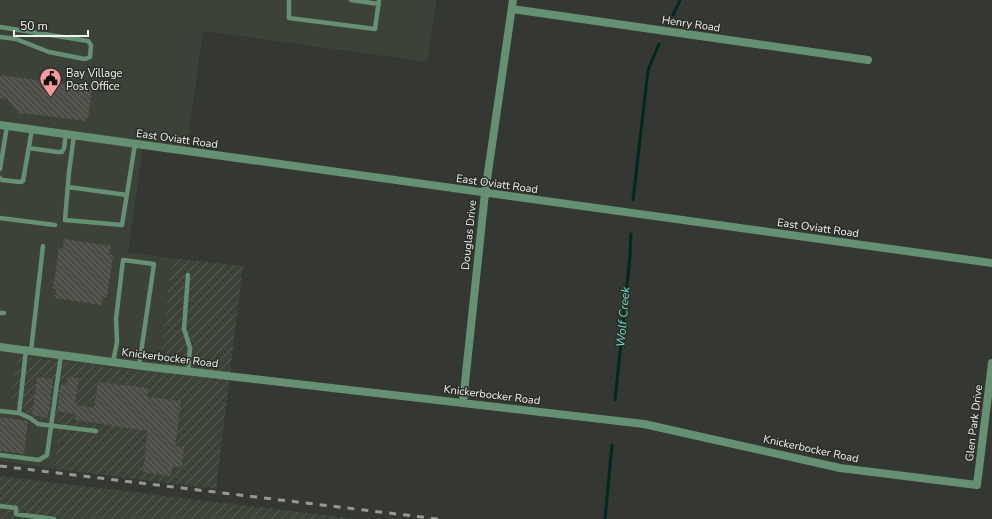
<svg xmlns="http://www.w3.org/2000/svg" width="992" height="519" font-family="'Nunito Sans',sans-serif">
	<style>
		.built { fill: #3c4237 }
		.industrial { fill: url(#industrial-furrows) }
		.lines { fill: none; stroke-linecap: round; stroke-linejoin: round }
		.stream { stroke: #002921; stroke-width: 3 }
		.building { fill: url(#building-back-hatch) }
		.service { stroke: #669073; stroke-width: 4.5 }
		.minor { stroke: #669073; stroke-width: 8 }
		.rail { stroke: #959893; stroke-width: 3; stroke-dasharray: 7 7; stroke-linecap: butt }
		.labels { text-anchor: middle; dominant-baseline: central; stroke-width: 3; stroke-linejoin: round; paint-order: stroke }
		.street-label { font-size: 11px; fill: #f2f4f0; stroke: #2a2d28 }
		.poi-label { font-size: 11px; fill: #f2f4f0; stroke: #2a2d28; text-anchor: start }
		.water-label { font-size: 12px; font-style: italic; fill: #67dbc1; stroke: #2a2d28 }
	</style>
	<defs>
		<pattern id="industrial-furrows" width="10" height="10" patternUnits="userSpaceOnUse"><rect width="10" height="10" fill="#3c4237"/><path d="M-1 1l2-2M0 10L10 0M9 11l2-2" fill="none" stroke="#595e54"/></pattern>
		<pattern id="building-back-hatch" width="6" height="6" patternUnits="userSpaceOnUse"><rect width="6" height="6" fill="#4c4d46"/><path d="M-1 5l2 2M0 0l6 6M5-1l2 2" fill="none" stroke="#666761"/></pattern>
	</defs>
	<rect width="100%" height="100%" fill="#343732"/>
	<!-- built -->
	<path class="built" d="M0,0H437L427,62L203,31L187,148L144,141L128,252L172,258L158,373L17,356L35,419L59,423L54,469L0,461Z"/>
	<!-- industrial -->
	<path class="industrial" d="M172,258L243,266L216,489L54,469L59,423L35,419L11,401L17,356L158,373Z
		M0,476L357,519H0Z"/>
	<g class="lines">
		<!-- stream -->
		<path class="stream" d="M673,15L680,0
			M633,200L648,70L659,44
			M615,400L630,256L631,234
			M605,519L612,445"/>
	</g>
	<!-- building -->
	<path class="building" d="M0,75L92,88L88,118L86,117L85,121L24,113L20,115L7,99L0,98Z
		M64,239L111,246L109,255H113L107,297H103L102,305L55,298L56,289H53L59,248L63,249Z
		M37,377L53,379L48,418L32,415Z
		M68,377L79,378L75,405L94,408L98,382L148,388L147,397L181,401L175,446L184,447L182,467L172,466L171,476L143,472L148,431L75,420L76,414L57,411L61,384L67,385Z
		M0,417L28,421L24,454L0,451Z"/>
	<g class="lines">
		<!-- service -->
		<path class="service" d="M289,0V18L375,29L379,0
			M351,0L379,4
			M0,27L88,41L91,45L90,57L85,59L49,52L16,39L0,37
			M74,135L69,172L65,220L122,225L135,144
			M29,148L58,152H62L64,148L66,134
			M0,169L7,126
			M0,178L2,180L20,182L23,181L32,129
			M68,187L127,195
			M0,218L55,225
			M188,275L184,329L190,348L188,371
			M0,313H4
			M31,351L43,246
			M113,362L117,342L116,319L123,260L154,264L139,366
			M0,411L19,413L30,418L38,424L96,431
			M19,413L26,350
			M0,455L39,460L47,455L61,355
			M0,506L16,508V514L54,519"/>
		<!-- minor -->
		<path class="minor" d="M512,9L868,60
			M0,125L992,263
			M0,347L142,366L644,424L840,468L977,485L992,363
			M463,402L485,193L513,0"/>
		<!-- rail -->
		<path class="rail" d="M0,466L438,519"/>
	</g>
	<!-- icons -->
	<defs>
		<symbol id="civic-pin" viewBox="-11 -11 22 30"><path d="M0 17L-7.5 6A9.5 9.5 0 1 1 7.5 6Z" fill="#f59b9e" stroke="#2a2d28"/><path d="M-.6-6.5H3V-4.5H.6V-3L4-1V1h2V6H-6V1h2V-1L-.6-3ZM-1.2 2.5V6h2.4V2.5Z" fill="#111"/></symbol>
	</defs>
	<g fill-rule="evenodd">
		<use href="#civic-pin" x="38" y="66" width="25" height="34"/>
	</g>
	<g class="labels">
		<!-- street labels -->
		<g class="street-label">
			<text transform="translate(691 24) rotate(8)">Henry Road</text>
			<text transform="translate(177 139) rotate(8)">East Oviatt Road</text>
			<text transform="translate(497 184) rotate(8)">East Oviatt Road</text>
			<text transform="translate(818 228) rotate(8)">East Oviatt Road</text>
			<text transform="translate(469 235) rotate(-84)">Douglas Drive</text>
			<text transform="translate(170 358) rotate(7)">Knickerbocker Road</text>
			<text transform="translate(492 395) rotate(7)">Knickerbocker Road</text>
			<text transform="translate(974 423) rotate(-83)">Glen Park Drive</text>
			<text transform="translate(811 449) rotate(12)">Knickerbocker Road</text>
		</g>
		<!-- poi labels -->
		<g class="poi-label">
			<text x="66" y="73">Bay Village<tspan x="66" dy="13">Post Office</tspan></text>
		</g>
		<!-- water labels -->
		<g class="water-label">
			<text transform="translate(623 317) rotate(-85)">Wolf Creek</text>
		</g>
	</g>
	<!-- scale -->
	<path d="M14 30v6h74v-6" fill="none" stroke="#f2f4f0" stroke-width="2"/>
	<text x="20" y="30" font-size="12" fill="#f2f4f0" stroke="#2a2d28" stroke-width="3" paint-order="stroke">50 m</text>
</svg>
